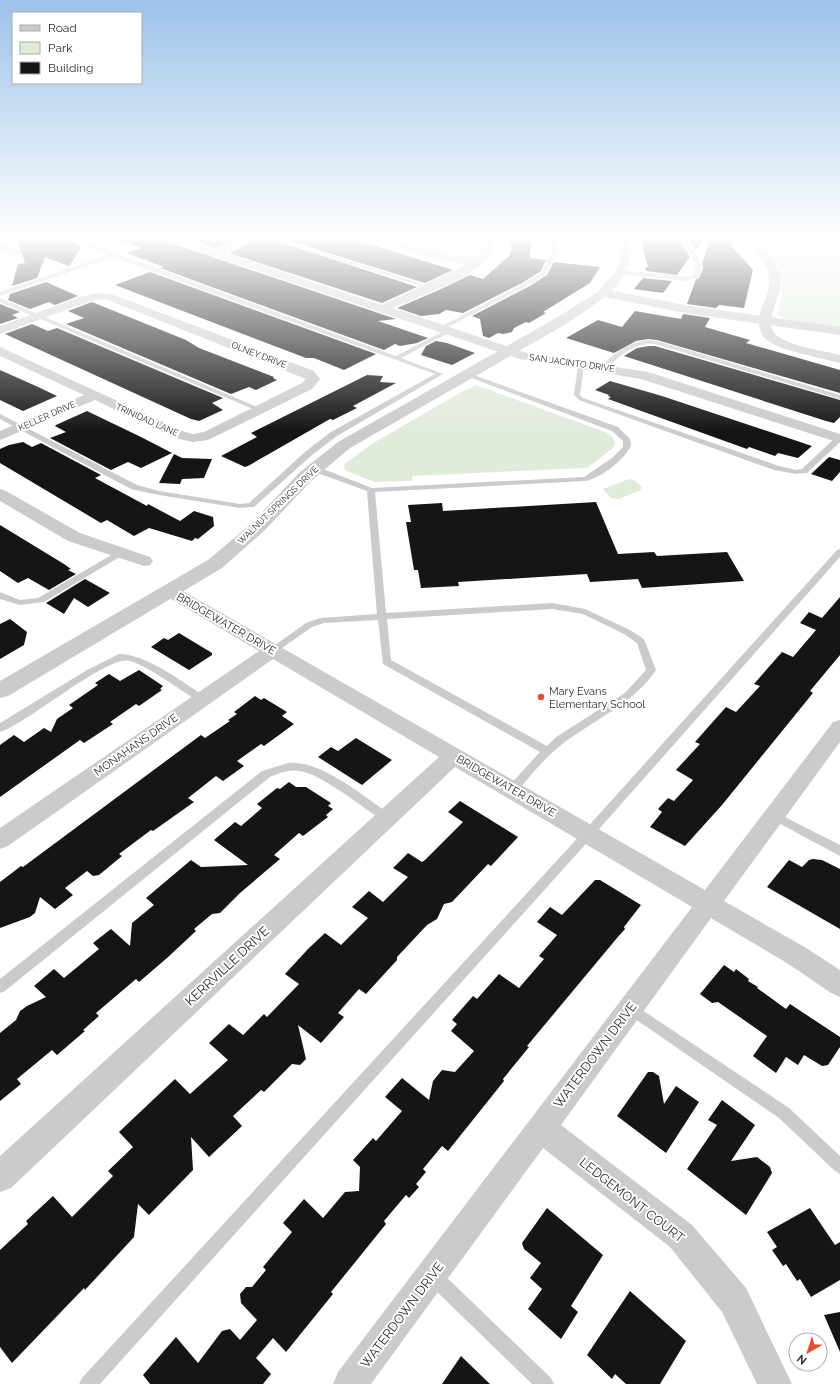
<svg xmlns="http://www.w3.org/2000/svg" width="840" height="1384" font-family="Raleway,sans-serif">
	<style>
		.green { fill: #e1ebdc }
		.building { fill: #151515 }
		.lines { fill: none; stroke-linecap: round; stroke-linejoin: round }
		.service { fill: #cbcbcb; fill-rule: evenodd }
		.minor { fill: #cbcbcb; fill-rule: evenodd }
		.tertiary { fill: #cbcbcb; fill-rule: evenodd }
		.poi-dot { fill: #e04f36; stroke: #fff; stroke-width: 1.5 }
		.labels { text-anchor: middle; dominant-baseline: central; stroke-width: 4; stroke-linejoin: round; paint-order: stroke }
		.far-street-label { font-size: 9px; fill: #2e2e2e; stroke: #fff }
		.street-label { font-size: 11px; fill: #2e2e2e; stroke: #fff }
		.poi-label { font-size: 11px; fill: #2e2e2e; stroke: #fff; text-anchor: start }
		.near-street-label { font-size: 13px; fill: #2e2e2e; stroke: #fff }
	</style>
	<rect width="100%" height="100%" fill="#fff"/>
	<!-- green -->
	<path class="green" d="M385,238H478C482,245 480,251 475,257C456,263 406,244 385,238Z
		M760,238H790L805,252L791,238H840V327L788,320L778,315C778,307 782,300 782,293C784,271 773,254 760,238Z
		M476,385L605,432C612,436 618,441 612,449L587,468L412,476L413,481L374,482L345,470L344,465L346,463L375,442L465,390Z
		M629,479L634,480L642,487L641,490L619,499L611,498L603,489Z"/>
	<!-- building -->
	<path class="building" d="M17,238H66L82,247L69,266L45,257L37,278L12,286L18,264L25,263Z
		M120,238H163L165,241L396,319L378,321L428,338L417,343L400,346L395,344L384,350L160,268L164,267L127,253L141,248L120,240Z
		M184,238L223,239L240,238L214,248Z
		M259,238H268L417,287L382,303L229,253Z
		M302,238H349L453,270L425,283L293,242Z
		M509,238H531L530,258L546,260L541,271L522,283L463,313L446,310L439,314L421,316L397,308L439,290L470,275L483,279L509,256L512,249Z
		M640,238H678L690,257L677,275L646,271L645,267H648Z
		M687,238H705L696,250Z
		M711,238H724L726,240L753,270L744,308L719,305L716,308L687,304L696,279L699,278L703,268L702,263Z
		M554,262L600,267L590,283L543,312L546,313L529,323L526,322L514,328L512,332L503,334L498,333L489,338L483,336L480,319L472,316L528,287L547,275Z
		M150,272L376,354L344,370L314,358H306L115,285Z
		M643,278L672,281L663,293L634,289Z
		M46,282L78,296L55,305L49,302L30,309L8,300L10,294Z
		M92,302L186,340L199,348L274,377L273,378L277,380L256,390L249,387L231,394L66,324L84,318L68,311Z
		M0,304L20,312L12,315L18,318L0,324Z
		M635,311L681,319L683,314L710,318L705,327L750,340L746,343L840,370V393L657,340L648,339L636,341L614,353L566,338L598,320L622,327Z
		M32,324L48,331L57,328L223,398L212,403L223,410L199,421L191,419L5,334Z
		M436,341L447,343L475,353L452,365L421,355L426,346Z
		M649,346H655L840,400V417L834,423L826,421L624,356L637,348Z
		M0,370L36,386L57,396L23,411L0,400Z
		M367,375L383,376L380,382L396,383L353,406L357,408L333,420L330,419L248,466L245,467L221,456L257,437L251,433Z
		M610,381L662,396L812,446L798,458L778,453L775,456L749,447L747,449L608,399L611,397L608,396L609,395L595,390Z
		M87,411L141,437L172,453L141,468L128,462L111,470L50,438L66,432L55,426L56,425Z
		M23,442L32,447L41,443L101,475L95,478L147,506L148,504L180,521L194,511L213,517L214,526L198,539L195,538L192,541L149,528L134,536L107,520L101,523L0,463V449L9,445Z
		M174,454L182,458L212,459L204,478L182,479L180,484L159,483Z
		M829,457L840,460V472L832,481L811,474Z
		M596,502L618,554L654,552L657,556L727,552L744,581L642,588L638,579L590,582L587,574L458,582L459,586L421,588L418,570H414L406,522H411L408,505L442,503L443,511Z
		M0,525L64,564L71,569L68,570L76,574L49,590L28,578L18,583L0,571Z
		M85,579L110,593L88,607L74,598L64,614L46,603Z
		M840,597V655L810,691L813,693L722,805L685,846L650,827L662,812L658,809L668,798L674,801L693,780L676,770L700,744L695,742L726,707L736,712L760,686L754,684L782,652L793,657L816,630L800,623L809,612L822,618Z
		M10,619L27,632L24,645L0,659V624Z
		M179,633L212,653V655L189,670L151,647L164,638L168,640Z
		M139,670L163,686L160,689L162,690L139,706L136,704L110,722L113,724L84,743L80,740L0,797V745L14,735L24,742L44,728L51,732L57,719L73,708L69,705L98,685L95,683L109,674L120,681Z
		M255,696L261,700L264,698L287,712L282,716L294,724L264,746L261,744L237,761L244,766L223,781L216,776L188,798L194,802L153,831L151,830L119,854L122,856L99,875L93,876L87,871L65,888L73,895L55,909L40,897L35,913L30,917L0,928V882L21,866L23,867L178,752L201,735L205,738L230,721L228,720L237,714L234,712Z
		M356,738L392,760L362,785L318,757L331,747L338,751Z
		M289,782L296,787H306L331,803L328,806L333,809L326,815L328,817L303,836L299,833L274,855L280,859L240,893L220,913L212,914L194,929L196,931L167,958L139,982L136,979L96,1013L99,1016L83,1030L85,1031L57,1055L52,1050L17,1079L21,1084L0,1101V1033L16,1020L20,1011L27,1006L46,997L34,986L54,969L64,978L99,949L93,943L111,929L130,946L132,923L154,905L146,898L191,860L201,867L248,865L214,840L235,822L241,826L262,808L257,804L277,788L280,789Z
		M460,801L518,837L491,866L488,864L452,902L444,904L437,919L427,925L397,957V960L366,994L359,989L338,1013L344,1017L321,1043L298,1025L306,1059L300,1065L292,1064L264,1092L261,1090L233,1116L242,1126L209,1157L191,1137L193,1170L149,1215L138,1204L134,1237L85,1290L84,1288L12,1363L0,1347V1250L28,1224L26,1221L53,1196L72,1217L113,1176L108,1171L133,1147L119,1132L175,1079L190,1094L228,1060L209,1043L229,1024L243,1035L264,1014L267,1017L299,984L285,974L308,949L325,933L341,945L368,918L352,907L369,891L383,902L408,877L393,868L408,853L422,862L425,860L463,822L448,812Z
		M813,859L822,860L840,869V929L767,887L789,860L802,867L809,860Z
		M595,880H600L641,905L624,927L625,929L617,938L527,1046L529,1047L503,1079L504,1081L448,1151L442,1146L423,1169L426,1172L416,1184L419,1187L409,1198L406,1195L384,1221L386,1224L331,1292L333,1294L286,1352L273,1338L256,1358L271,1374L263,1384H150L143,1375L176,1337L198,1363L222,1331L230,1329L240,1340L257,1320L241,1303L240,1294L246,1287H252L266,1270L263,1267L292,1232L283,1223L304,1199L323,1218L345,1192L359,1191L360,1167L353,1160L373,1138L376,1141L402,1111L385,1097L402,1078L429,1100L433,1081L442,1070L455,1072L474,1051L451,1031L457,1024L452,1020L473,996L477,999L499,974L519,988L544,959L539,956L557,935L537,922L550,907L562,915Z
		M724,965L734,972L736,969L749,979L748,981L758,987L757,988L786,1009L790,1004L840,1037V1047L828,1065L822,1066L804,1055L798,1065L786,1057L776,1073L753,1056L767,1036L718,1002L712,1003L700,994Z
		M648,1072H653L659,1076L664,1104L676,1086L699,1102L666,1153L617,1116Z
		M722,1100L755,1125L731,1161L757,1157L770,1167L772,1173L746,1215L687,1169L717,1125L708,1120Z
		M547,1208L603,1255L571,1306L578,1312L561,1339L528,1309L542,1289L530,1278L541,1263L524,1249L522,1243Z
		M810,1208L835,1245L840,1242V1280L811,1297L800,1279L797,1281L786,1264L783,1266L772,1250L777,1247L767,1232Z
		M630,1291L686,1341L660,1384H626L615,1374L612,1379L587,1355Z
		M840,1312V1352L824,1315Z
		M461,1356L490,1384H442Z"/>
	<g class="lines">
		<!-- service -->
		<path class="service" d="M67,238H74L396,356L446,330H450V332L401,358L443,374L337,436L312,455L254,507H251L240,508L159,495L131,489L0,419V414L137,485L159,491L240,504L249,503L306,451L331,432L435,374L113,257L0,296V292L108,255L75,243Z
			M269,238H277L432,287L427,288Z
			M546,238H552L558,251L546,274L527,286L444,329H440V327L523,284L542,272L552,251Z
			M679,238H685L697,255L702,267L698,277L686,281L621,274L618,272L621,270L686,277L694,275L696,267L691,255Z
			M0,298L262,409L263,410L258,411L0,302Z
			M648,340L657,341L840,395V399L655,344C637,343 624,352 611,364L610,369L605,368L606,362C618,350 631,342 648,340Z
			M581,363L584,365L580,395L583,398L779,466L796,470L802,469L836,437H840V442L807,473L796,474L774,470L579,400L574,395L578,365Z
			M468,373L618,427L630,439L631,446C623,461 602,477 586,481L375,492L386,613L552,603L585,609L630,630L644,639L656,670C634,703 596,719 565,742C546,756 531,775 516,793H508L506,790L508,787L540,752L383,664L378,620L324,623L312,627L275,653H269L267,651L306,623L320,618L377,614L367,491L312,471V467H318L372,488L584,477L612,458L623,447V441L612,431L466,376V374ZM552,609L583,614L624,634L637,643L646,670L625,693L556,737L547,746L391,660L387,619Z
			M840,549V557L592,837L100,1384H79L82,1378L584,831L837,550Z
			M120,550L123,551V555L44,602L20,605L0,599V592L20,600L38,598Z
			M119,654C147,654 182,682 206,697L207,699L202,702L198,701C180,690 150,667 130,661C108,654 27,724 0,732V723L87,670Z
			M288,763C322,760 364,797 391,815L393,818L391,821L387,822L383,821C364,808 321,774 300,771C290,769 279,773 270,777L5,991L0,993V979L262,771Z
			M775,812L840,845V856L771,819L769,816L771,813Z
			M630,1002L789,1108L840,1156V1174L835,1171L779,1118L625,1012L623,1008L625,1004Z
			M434,1269L440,1271L551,1378L554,1384H532L428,1283L426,1277L428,1271Z"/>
		<!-- minor -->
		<path class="minor" d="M164,238H179L214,250L244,238H258L225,253L382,305L466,265L435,259L372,240L371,238H387L440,254L474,259L482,247L478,238H488L492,247C490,254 487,261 481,265C460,282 418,297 393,308L527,353L648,372L840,434V443L641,379L520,359L165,240Z
			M614,238H624C635,257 629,271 615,287C612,291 608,295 603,296L597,293C612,273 630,266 614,238Z
			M746,238H757L759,240C768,251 779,265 781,280C782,295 762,323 776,335C791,347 822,350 840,355V363C822,358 780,351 767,340C761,335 758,327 759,318C761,306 770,293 769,280C769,263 755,251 746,238Z
			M0,242L20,251L21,253L16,256L0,249Z
			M97,293L114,295L314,371L320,379L312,389L208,440L193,442L175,438L95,400L0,440V431L84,395L0,356V347L185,432L193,434L204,432L302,383L306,379L108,300L97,299L88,302L0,334V326L80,297Z
			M0,489L6,491L80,533L150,557L153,561L150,565L144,566L68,541L0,501Z
			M170,586L176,587L705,890L833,722L840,720V742L724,901L808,949L840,970V997L831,993L790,965L711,918L561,1125L692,1225L746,1288L792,1384H757L722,1312L670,1247L543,1148L371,1384H333L338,1372L692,907L455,767L11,1188L0,1192V1156L439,757L273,659L8,846L0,849V828L259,651L164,595L161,591L164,587Z"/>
		<!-- tertiary -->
		<path class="tertiary" d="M603,289L690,306L840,327V335L690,314L605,297L566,324L350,448L312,480L264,531L222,568L8,696L0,698V681L208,560L252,523L300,472L338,442L556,318Z"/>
	</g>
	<!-- sky -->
	<linearGradient id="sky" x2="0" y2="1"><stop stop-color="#9bc2e9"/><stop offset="0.55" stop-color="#fff"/><stop offset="1" stop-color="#fff" stop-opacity="0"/></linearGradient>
	<rect width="840" height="432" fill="url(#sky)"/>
	<!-- markers -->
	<circle class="poi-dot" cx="541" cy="697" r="4"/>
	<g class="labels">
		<!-- far-street labels -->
		<g class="far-street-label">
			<text transform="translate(259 355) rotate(21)">OLNEY DRIVE</text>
			<text transform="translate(572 363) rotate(8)">SAN JACINTO DRIVE</text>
			<text transform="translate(47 416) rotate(-24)">KELLER DRIVE</text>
			<text transform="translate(147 420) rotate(24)">TRINIDAD LANE</text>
			<text transform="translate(278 505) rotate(-44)">WALNUT SPRINGS DRIVE</text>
		</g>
		<!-- street labels -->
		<g class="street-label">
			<text transform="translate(226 624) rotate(30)">BRIDGEWATER DRIVE</text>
			<text transform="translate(136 745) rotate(-35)">MONAHANS DRIVE</text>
			<text transform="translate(506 786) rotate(30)">BRIDGEWATER DRIVE</text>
		</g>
		<!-- poi labels -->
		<g class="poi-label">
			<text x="549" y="691">Mary Evans<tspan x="549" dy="13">Elementary School</tspan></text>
		</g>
		<!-- near-street labels -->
		<g class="near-street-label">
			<text transform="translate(227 966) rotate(-43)">KERRVILLE DRIVE</text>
			<text transform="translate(595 1055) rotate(-53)">WATERDOWN DRIVE</text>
			<text transform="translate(632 1200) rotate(38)">LEDGEMONT COURT</text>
			<text transform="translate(402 1315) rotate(-53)">WATERDOWN DRIVE</text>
		</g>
	</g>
	<!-- legend -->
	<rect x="12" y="12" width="130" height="72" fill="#ffffff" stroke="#ababab"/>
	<rect x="20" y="25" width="20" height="6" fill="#cbcbcb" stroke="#ababab"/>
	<text x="48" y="32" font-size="12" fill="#2e2e2e">Road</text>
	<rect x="20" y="42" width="20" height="12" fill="#e1ebdc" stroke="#ababab"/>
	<text x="48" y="52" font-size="12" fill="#2e2e2e">Park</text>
	<rect x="20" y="62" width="20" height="12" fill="#151515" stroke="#ababab"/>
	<text x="48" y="72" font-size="12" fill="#2e2e2e">Building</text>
	<!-- north arrow -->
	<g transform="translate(808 1352) rotate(219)"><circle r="19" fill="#ffffff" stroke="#ababab"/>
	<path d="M0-3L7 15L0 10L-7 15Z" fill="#e04f36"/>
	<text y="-6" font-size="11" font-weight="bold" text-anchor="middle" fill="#2e2e2e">N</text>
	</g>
</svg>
